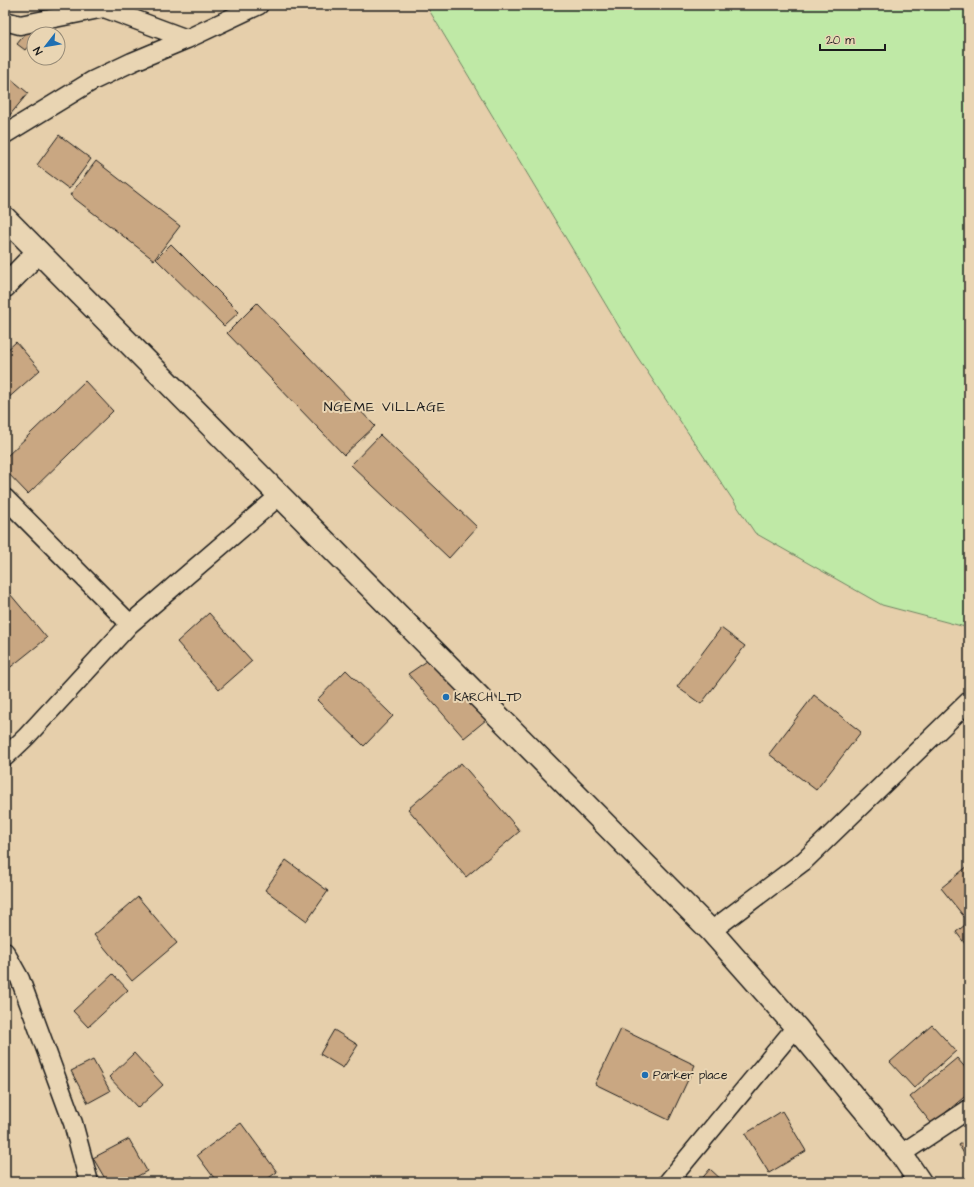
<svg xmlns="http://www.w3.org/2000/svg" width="974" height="1187" font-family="'Architects Daughter',sans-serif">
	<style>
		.green { fill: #bfe9a6; stroke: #6e8261 }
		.building { fill: #c9a782; stroke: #1c1c1c }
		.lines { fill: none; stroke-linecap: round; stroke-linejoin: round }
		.minor-casing { stroke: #1c1c1c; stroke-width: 21 }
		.secondary-casing { stroke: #1c1c1c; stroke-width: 25 }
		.trunk-casing { stroke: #1c1c1c; stroke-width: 25 }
		.minor { stroke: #e9d5b3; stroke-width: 18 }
		.secondary { stroke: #e9d5b3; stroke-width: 22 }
		.trunk { stroke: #e9d5b3; stroke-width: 22 }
		.poi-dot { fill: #1f6fb2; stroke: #e9d5b3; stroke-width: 1.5 }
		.labels { text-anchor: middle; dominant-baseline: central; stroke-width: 4; stroke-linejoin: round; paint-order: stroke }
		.poi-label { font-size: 12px; fill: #1c1c1c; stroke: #e9d5b3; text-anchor: start }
		.quarter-label { font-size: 14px; letter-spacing: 1px; fill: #1c1c1c; stroke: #e9d5b3 }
	</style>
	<rect width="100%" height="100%" fill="#e6cfab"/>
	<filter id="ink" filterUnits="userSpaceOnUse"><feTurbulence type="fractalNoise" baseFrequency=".025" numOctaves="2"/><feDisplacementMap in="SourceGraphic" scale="8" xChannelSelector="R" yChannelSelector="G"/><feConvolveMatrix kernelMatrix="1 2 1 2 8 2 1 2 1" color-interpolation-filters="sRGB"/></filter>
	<g filter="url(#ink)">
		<!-- green -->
		<path class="green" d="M426,5H969V628L882,605L755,533L636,355Z"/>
		<!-- building -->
		<path class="building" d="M29,29L35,34L34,39L25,50L17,44Z
			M5,74L28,93L5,121Z
			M59,135L91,159L69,189L37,165Z
			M96,161L180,226L154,260L70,195Z
			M171,244L239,312L224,326L156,259Z
			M257,303L375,426L344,455L227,333Z
			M16,342L40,370L5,401V352Z
			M85,381L113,411L28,494L5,470V458Z
			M380,435L477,527L449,558L351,465Z
			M5,588L47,638L7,670L5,667Z
			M209,613L252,661L219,690L177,642Z
			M721,628L745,646L701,704L677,687Z
			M430,659L486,720L464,738L408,674Z
			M346,670L393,716L364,746L317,700Z
			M814,695L861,732L816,790L769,754Z
			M461,763L520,831L466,877L408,809Z
			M286,860L328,891L307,921L265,890Z
			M969,865V917L966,919L941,888Z
			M138,897L177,943L132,981L94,935Z
			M969,922V949L956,932Z
			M113,974L128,990L88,1027L73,1011Z
			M932,1025L956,1051L914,1088L890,1062Z
			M621,1029L695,1065L669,1120L595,1084Z
			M334,1030L358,1045L343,1068L320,1054Z
			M134,1053L163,1085L138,1108L109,1077Z
			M957,1058L969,1072V1093L932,1124L910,1097Z
			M93,1060L110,1091L88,1103L71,1071Z
			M782,1111L806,1151L769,1173L745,1134Z
			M241,1123L277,1172L263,1182H217L197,1155Z
			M129,1139L147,1171L127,1182H107L93,1158Z
			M969,1139V1158L967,1159L959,1145Z
			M710,1169L724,1182H699Z
			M192,1176L196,1182H181Z"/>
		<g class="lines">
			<defs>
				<path id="minor" d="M5,21L20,25L104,8L187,39
					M5,134L92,81L132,62L187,39L259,5
					M5,498L130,624
					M5,757L26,737L130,624L279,496
					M711,931L804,861L969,701
					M5,952L20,979L73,1123L89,1182
					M901,1154L969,1109
					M668,1182L796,1027"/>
				<path id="secondary" d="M5,286L38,252"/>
				<path id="trunk" d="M5,218L711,931L796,1027L901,1154L920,1182"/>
			</defs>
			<!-- minor casing -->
			<use href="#minor" class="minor-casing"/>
			<!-- secondary casing -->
			<use href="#secondary" class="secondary-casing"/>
			<!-- trunk casing -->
			<use href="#trunk" class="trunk-casing"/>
			<!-- minor -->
			<use href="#minor" class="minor"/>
			<!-- secondary -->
			<use href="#secondary" class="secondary"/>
			<!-- trunk -->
			<use href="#trunk" class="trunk"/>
		</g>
	</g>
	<!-- markers -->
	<g class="poi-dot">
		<circle cx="446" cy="697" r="4"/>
		<circle cx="645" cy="1075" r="4"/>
	</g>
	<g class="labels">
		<!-- poi labels -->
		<g class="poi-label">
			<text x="454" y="697">KARCH LTD</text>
			<text x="653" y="1075">Parker place</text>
		</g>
		<!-- quarter labels -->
		<g class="quarter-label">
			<text x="385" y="407">NGEME VILLAGE</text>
		</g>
	</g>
	<!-- margin -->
	<rect width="974" height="1187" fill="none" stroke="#e9d5b3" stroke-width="20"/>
	<rect x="10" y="10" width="954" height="1167" fill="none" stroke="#1c1c1c" stroke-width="1.5" filter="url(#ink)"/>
	<!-- north arrow -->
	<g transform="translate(46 46) rotate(239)"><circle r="19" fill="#e9d5b3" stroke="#978b77"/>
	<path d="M0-3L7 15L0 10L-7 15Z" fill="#1f6fb2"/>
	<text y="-6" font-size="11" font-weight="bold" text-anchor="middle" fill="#1c1c1c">N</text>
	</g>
	<!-- scale -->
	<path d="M820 44v6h65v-6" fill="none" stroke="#1c1c1c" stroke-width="2"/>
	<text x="826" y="44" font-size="12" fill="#1c1c1c" stroke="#e9d5b3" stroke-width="3" paint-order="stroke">20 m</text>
</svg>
